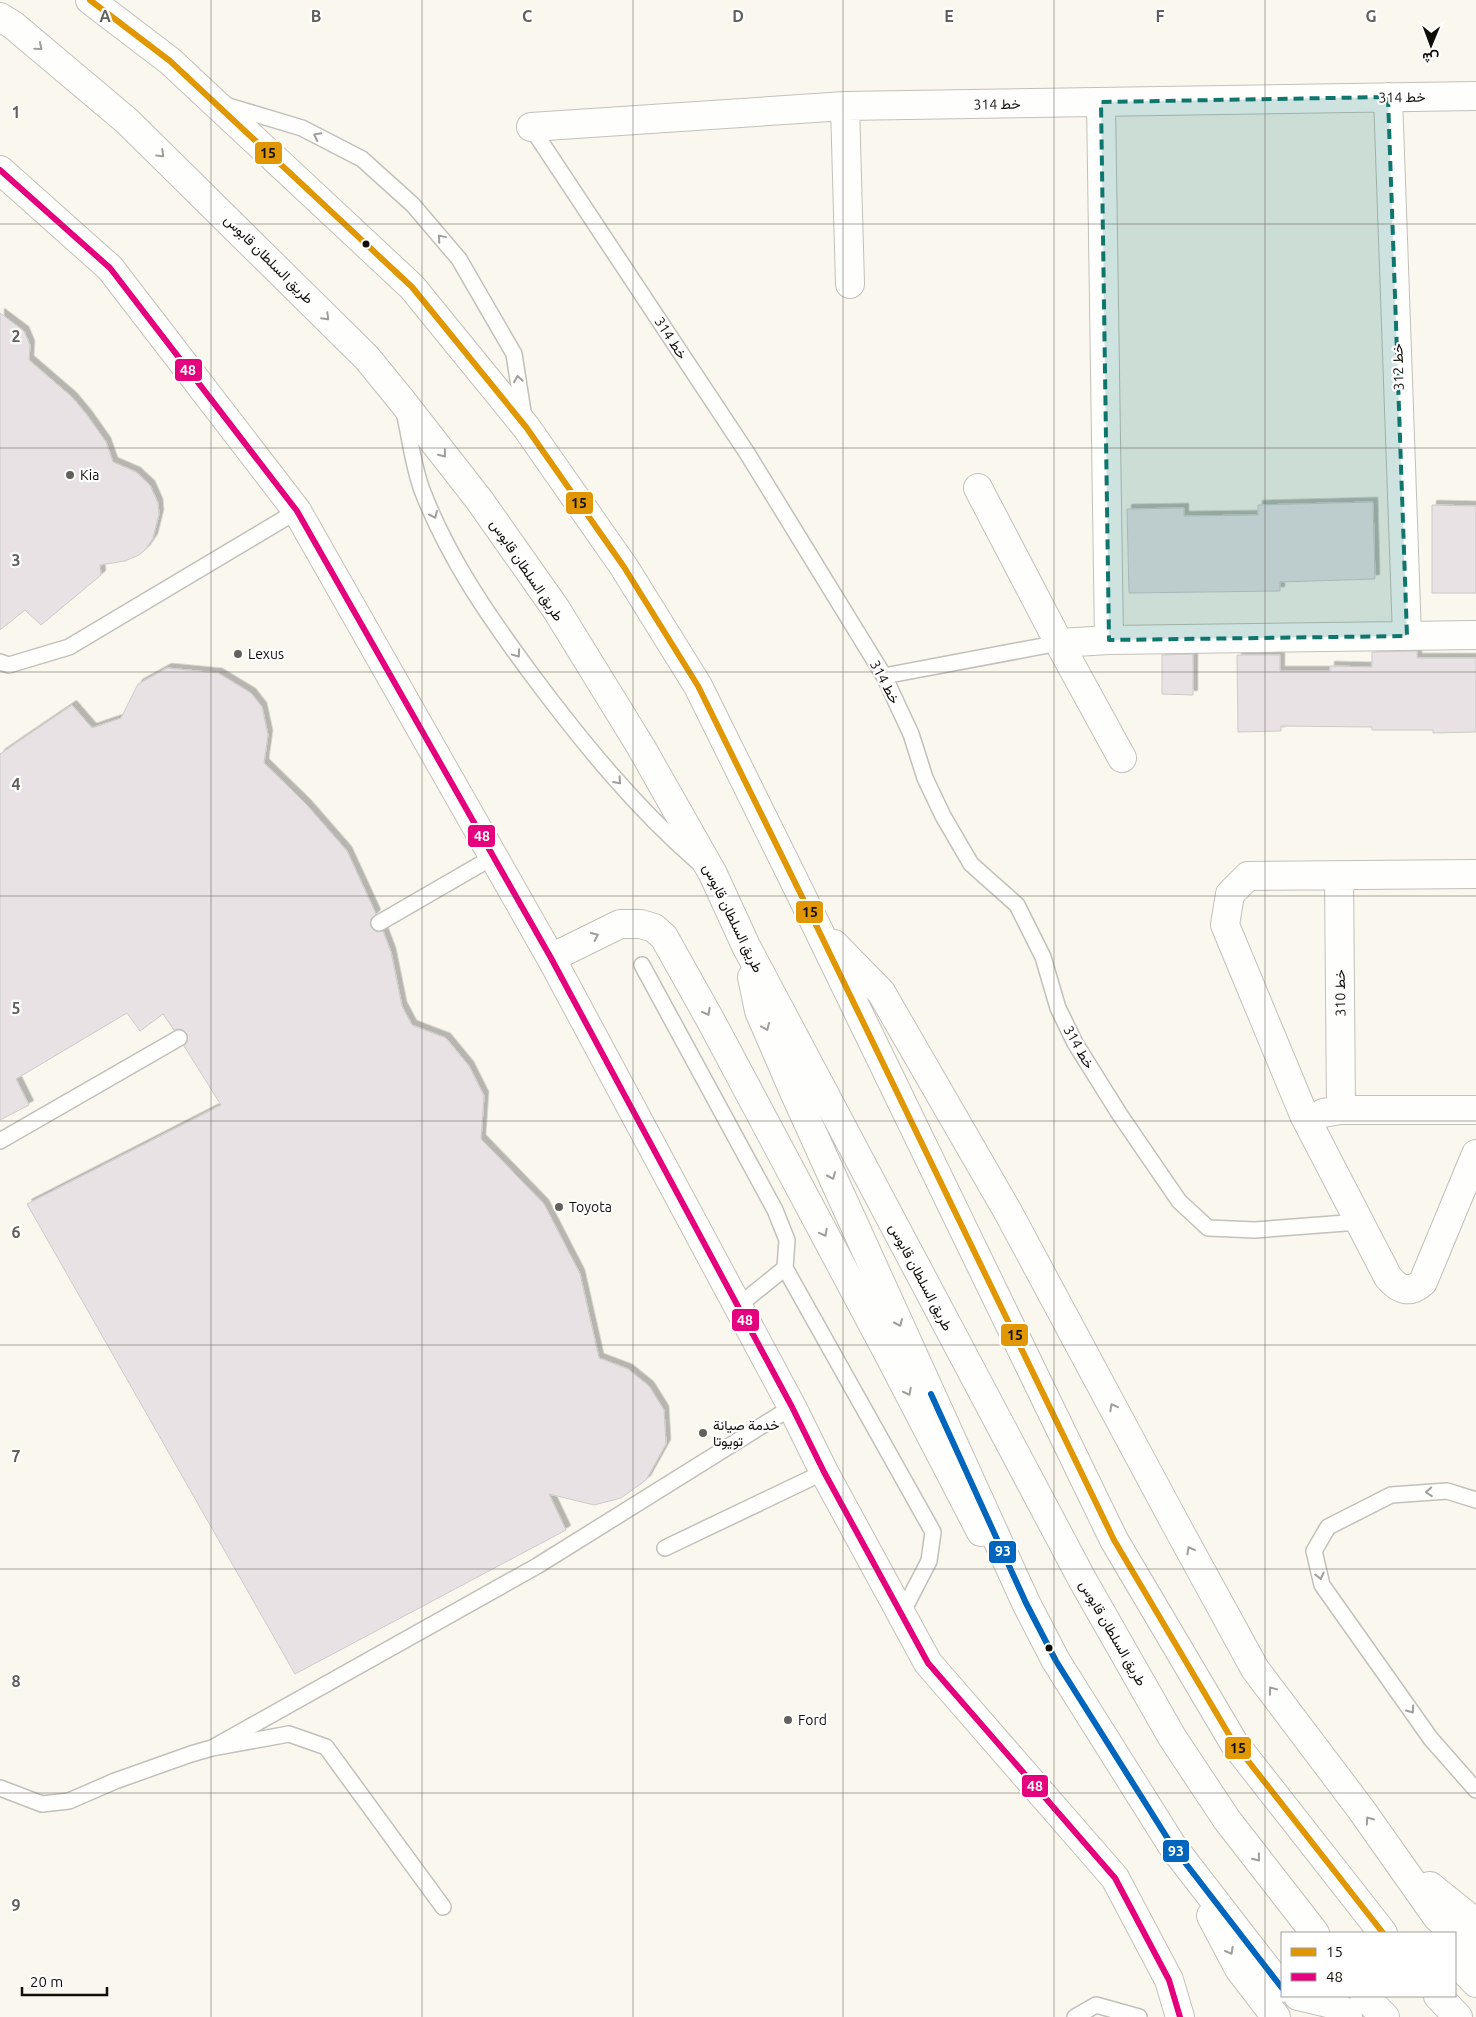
<svg xmlns="http://www.w3.org/2000/svg" width="1476" height="2017" font-family="Ubuntu,Vazirmatn,sans-serif">
	<style>
		.building { fill: #e9e2e5; stroke: #cdcac9; filter: url(#shadow) }
		.lines { fill: none; stroke-linecap: round; stroke-linejoin: round }
		.service-casing { stroke: #c2c0ba; stroke-width: 18 }
		.minor-casing { stroke: #c2c0ba; stroke-width: 30 }
		.tertiary-casing { stroke: #c2c0ba; stroke-width: 30 }
		.trunk-casing { stroke: #c2c0ba; stroke-width: 30 }
		.service { stroke: #fefefd; stroke-width: 15 }
		.minor { stroke: #fefefd; stroke-width: 28 }
		.tertiary { stroke: #fefefd; stroke-width: 28 }
		.trunk { stroke: #fefefd; stroke-width: 28 }
		.bus-1-casing { stroke: #fff; stroke-width: 10 }
		.bus-2-casing { stroke: #fff; stroke-width: 10 }
		.bus-3-casing { stroke: #fff; stroke-width: 10 }
		.bus-1 { stroke: #e09701; stroke-width: 6 }
		.bus-2 { stroke: #e5007d; stroke-width: 6 }
		.bus-3 { stroke: #0065bd; stroke-width: 6 }
		.oneway { stroke: #9f9e9b }
		.marked { fill: #0f766e; fill-opacity: 0.2; stroke: #0f766e; stroke-width: 4; stroke-dasharray: 10 6; stroke-linejoin: round }
		.grid { fill: none; stroke: #62605a; stroke-width: 1; stroke-opacity: 0.55 }
		.bus-dot { fill: #100e09; stroke: #fff; stroke-width: 2 }
		.poi-dot { fill: #62605a; stroke: #fff; stroke-width: 2 }
		.labels { text-anchor: middle; dominant-baseline: central; stroke-width: 4.5; stroke-linejoin: round; paint-order: stroke }
		.street-label { font-size: 14px; fill: #100e09; stroke: #fff }
		.poi-label { font-size: 14px; fill: #100e09; stroke: #fff; text-anchor: start }
		.grid-label { font-size: 16px; text-anchor: middle; font-weight: bold; fill: #62605a; stroke: #fff; stroke-width: 4.5; stroke-linejoin: round; paint-order: stroke }
		.line-badge { stroke: #fff; stroke-width: 2 }
		.badge-label { font-size: 14px; text-anchor: middle; font-weight: bold; fill: #fff }
		.pale-badge-label { font-size: 14px; text-anchor: middle; font-weight: bold; fill: #111 }
	</style>
	<defs>
		<filter id="shadow"><feDropShadow dx="4.5" dy="-4.5" stdDeviation="0" flood-color="#0004"/></filter>
	</defs>
	<rect width="100%" height="100%" fill="#faf7ef"/>
	<!-- building -->
	<path class="building" d="M0,313L24,331L30,345L29,360L72,397L87,415L106,442L113,462L136,472L150,485L158,503L159,514L153,538L145,550L139,555L125,561L100,565L101,575L41,625L25,610L0,630Z
		M1373,502L1375,579L1280,582V591L1129,593L1127,509L1184,508V516L1258,515V505Z
		M1432,505L1476,506V593H1432Z
		M1417,651V658H1476V732L1433,733V730H1372V727L1281,726V731L1238,732L1237,655H1280V671H1330V666L1372,667V652Z
		M1193,654V695L1162,694V655Z
		M167,668L218,673L251,693L262,707L268,735L264,763L306,804L347,851L376,914L371,919V927L375,931H383L391,952L402,1006L412,1025L446,1038L469,1066L484,1096L481,1139L544,1204L580,1274L599,1358L628,1369L649,1386L664,1410L666,1444L646,1480L621,1498L594,1505L549,1494L566,1530L295,1674L27,1204L221,1105L184,1046L187,1042V1034L180,1029L174,1030L163,1014L140,1031L127,1013L16,1079L29,1105L0,1120V754L72,705L92,728L121,718L138,684Z"/>
	<g class="lines">
		<defs>
			<path id="service" d="M225,105L302,128L362,159L413,205L459,259L514,354L524,418
				M531,127L747,453L884,676L911,734L925,778L943,816L971,864L1017,905L1043,957L1058,1008L1075,1043L1120,1115L1179,1201L1208,1228L1255,1230L1359,1222
				M404,412C410,437 413,466 422,490C448,558 489,617 532,675C582,742 635,807 698,862
				M0,662L9,665L69,647L297,511
				M884,676L1059,643
				M379,923L493,857
				M642,965L775,1210L787,1240L785,1268
				M0,1141L179,1038
				M738,1306L785,1268L933,1532L929,1561L901,1615
				M1476,1500L1447,1491L1391,1495L1328,1527L1314,1551L1322,1585L1431,1739L1476,1790
				M665,1548L824,1472
				M212,1748L537,1566L792,1407
				M0,1788L42,1804L69,1801L115,1781L191,1754L212,1748L289,1734L326,1747L443,1907
				M1075,2017L1096,2005L1139,2017"/>
			<path id="minor" d="M1388,97L1407,636
				M1101,102L1109,640
				M845,106L850,284
				M531,127L845,106L1476,96
				M978,488L1059,643L1122,758
				M1059,643L1109,640L1476,635
				M1476,874L1248,876L1230,894L1225,925L1304,1115L1388,1277C1398,1289 1409,1295 1423,1282L1476,1154
				M1339,876L1341,1110
				M1323,1113L1341,1110H1476"/>
			<path id="tertiary" d="M0,170L110,268L297,511L551,958L792,1407L824,1472L928,1663L1115,1878L1169,1980L1180,2017
				M551,958L620,924H641L654,928L664,937L711,1021L889,1355L981,1532"/>
			<path id="trunk" d="M90,0L170,61L412,287L526,427L624,567L698,686L816,925L1114,1540L1234,1743L1383,1933
				M0,17L13,25L127,121L367,358L402,401L480,501L556,609L641,747L713,874L746,946L1082,1579L1172,1737L1227,1820L1315,1933
				M834,944L881,992L1008,1212L1174,1521L1255,1669L1360,1808L1437,1917L1476,1953
				M752,977L759,1011L794,1092L1026,1603L1056,1661L1173,1847L1282,1988
				M1430,1886L1476,1923
				M1211,1916L1239,1969L1276,2017
				M1455,1961L1476,1983
				M1298,1996L1336,2005L1348,2017
				M1364,1996L1385,2017
				M1438,1996L1458,2017"/>
		</defs>
		<!-- service casing -->
		<use href="#service" class="service-casing"/>
		<!-- minor casing -->
		<use href="#minor" class="minor-casing"/>
		<!-- tertiary casing -->
		<use href="#tertiary" class="tertiary-casing"/>
		<!-- trunk casing -->
		<use href="#trunk" class="trunk-casing"/>
		<!-- service -->
		<use href="#service" class="service"/>
		<!-- minor -->
		<use href="#minor" class="minor"/>
		<!-- tertiary -->
		<use href="#tertiary" class="tertiary"/>
		<!-- trunk -->
		<use href="#trunk" class="trunk"/>
		<defs>
			<path id="bus-1" d="M90,0L170,61L412,287L526,427L624,567L698,686L816,925L1114,1540L1234,1743L1383,1933"/>
			<path id="bus-2" d="M0,170L110,268L297,511L551,958L792,1407L824,1472L928,1663L1115,1878L1169,1980L1180,2017"/>
			<path id="bus-3" d="M931,1394L1026,1603L1056,1661L1173,1847L1282,1988"/>
		</defs>
		<!-- bus-1 casing -->
		<use href="#bus-1" class="bus-1-casing"/>
		<!-- bus-2 casing -->
		<use href="#bus-2" class="bus-2-casing"/>
		<!-- bus-3 casing -->
		<use href="#bus-3" class="bus-3-casing"/>
		<!-- bus-1 -->
		<use href="#bus-1" class="bus-1"/>
		<!-- bus-2 -->
		<use href="#bus-2" class="bus-2"/>
		<!-- bus-3 -->
		<use href="#bus-3" class="bus-3"/>
	</g>
	<!-- one-way arrows -->
	<defs><path id="oneway-chevron" d="M-2-3.5L2.5 0L-2 3.5" fill="none" stroke-width="1.6" stroke-linecap="round" stroke-linejoin="round" transform="scale(1.25)"/></defs>
	<g class="oneway">
		<use href="#oneway-chevron" transform="translate(39 47) rotate(40)"/>
		<use href="#oneway-chevron" transform="translate(317 136) rotate(-153)"/>
		<use href="#oneway-chevron" transform="translate(161 154) rotate(44)"/>
		<use href="#oneway-chevron" transform="translate(441 238) rotate(-130)"/>
		<use href="#oneway-chevron" transform="translate(326 317) rotate(45)"/>
		<use href="#oneway-chevron" transform="translate(518 379) rotate(-99)"/>
		<use href="#oneway-chevron" transform="translate(443 454) rotate(52)"/>
		<use href="#oneway-chevron" transform="translate(434 515) rotate(66)"/>
		<use href="#oneway-chevron" transform="translate(517 654) rotate(53)"/>
		<use href="#oneway-chevron" transform="translate(618 781) rotate(48)"/>
		<use href="#oneway-chevron" transform="translate(595 936) rotate(-25)"/>
		<use href="#oneway-chevron" transform="translate(707 1012) rotate(61)"/>
		<use href="#oneway-chevron" transform="translate(766 1027) rotate(67)"/>
		<use href="#oneway-chevron" transform="translate(832 1176) rotate(66)"/>
		<use href="#oneway-chevron" transform="translate(824 1233) rotate(62)"/>
		<use href="#oneway-chevron" transform="translate(899 1323) rotate(66)"/>
		<use href="#oneway-chevron" transform="translate(908 1392) rotate(63)"/>
		<use href="#oneway-chevron" transform="translate(1113 1407) rotate(-118)"/>
		<use href="#oneway-chevron" transform="translate(1429 1492) rotate(176)"/>
		<use href="#oneway-chevron" transform="translate(1190 1550) rotate(-119)"/>
		<use href="#oneway-chevron" transform="translate(1320 1576) rotate(77)"/>
		<use href="#oneway-chevron" transform="translate(1272 1690) rotate(-127)"/>
		<use href="#oneway-chevron" transform="translate(1411 1710) rotate(55)"/>
		<use href="#oneway-chevron" transform="translate(1369 1820) rotate(-125)"/>
		<use href="#oneway-chevron" transform="translate(1257 1858) rotate(52)"/>
		<use href="#oneway-chevron" transform="translate(1230 1951) rotate(62)"/>
	</g>
	<!-- marked area -->
	<path class="marked" d="M1388,97L1407,636L1109,640L1101,102Z"/>
	<!-- grid -->
	<path class="grid" d="M211,0V2017M422,0V2017M633,0V2017M843,0V2017M1054,0V2017M1265,0V2017M0,224H1476M0,448H1476M0,672H1476M0,896H1476M0,1121H1476M0,1345H1476M0,1569H1476M0,1793H1476"/>
	<!-- markers -->
	<g class="bus-dot">
		<circle cx="366" cy="244" r="4.5"/>
		<circle cx="1049" cy="1648" r="4.5"/>
	</g>
	<g class="poi-dot">
		<circle cx="70" cy="475" r="5"/>
		<circle cx="238" cy="654" r="5"/>
		<circle cx="559" cy="1207" r="5"/>
		<circle cx="703" cy="1433" r="5"/>
		<circle cx="788" cy="1720" r="5"/>
	</g>
	<g class="labels">
		<!-- street labels -->
		<g class="street-label">
			<text transform="translate(1402 97) rotate(-1)">خط 314</text>
			<text transform="translate(997 104) rotate(-1)">خط 314</text>
			<text transform="translate(269 259) rotate(45)">طريق السلطان قابوس</text>
			<text transform="translate(671 338) rotate(57)">خط 314</text>
			<text transform="translate(1398 367) rotate(-92)">خط 312</text>
			<text transform="translate(527 570) rotate(56)">طريق السلطان قابوس</text>
			<text transform="translate(885 682) rotate(62)">خط 314</text>
			<text transform="translate(733 918) rotate(64)">طريق السلطان قابوس</text>
			<text transform="translate(1340 993) rotate(-91)">خط 310</text>
			<text transform="translate(1079 1047) rotate(60)">خط 314</text>
			<text transform="translate(921 1277) rotate(62)">طريق السلطان قابوس</text>
			<text transform="translate(1113 1633) rotate(60)">طريق السلطان قابوس</text>
		</g>
		<!-- poi labels -->
		<g class="poi-label">
			<text x="80" y="475">Kia</text>
			<text x="248" y="654">Lexus</text>
			<text x="569" y="1207">Toyota</text>
			<text x="713" y="1425">خدمة صيانة<tspan x="713" dy="16">تويوتا</tspan></text>
			<text x="798" y="1720">Ford</text>
		</g>
	</g>
	<g class="grid-label">
		<text x="105" y="22">A</text>
		<text x="316" y="22">B</text>
		<text x="527" y="22">C</text>
		<text x="738" y="22">D</text>
		<text x="949" y="22">E</text>
		<text x="1160" y="22">F</text>
		<text x="1371" y="22">G</text>
		<text x="16" y="118">1</text>
		<text x="16" y="342">2</text>
		<text x="16" y="566">3</text>
		<text x="16" y="790">4</text>
		<text x="16" y="1014">5</text>
		<text x="16" y="1238">6</text>
		<text x="16" y="1462">7</text>
		<text x="16" y="1687">8</text>
		<text x="16" y="1911">9</text>
	</g>
	<g class="line-badge">
		<rect x="254" y="141" width="29" height="24" rx="5" fill="#e09701"/>
		<rect x="174" y="358" width="29" height="24" rx="5" fill="#e5007d"/>
		<rect x="565" y="491" width="29" height="24" rx="5" fill="#e09701"/>
		<rect x="467" y="824" width="29" height="24" rx="5" fill="#e5007d"/>
		<rect x="795" y="900" width="29" height="24" rx="5" fill="#e09701"/>
		<rect x="731" y="1308" width="29" height="24" rx="5" fill="#e5007d"/>
		<rect x="1000" y="1323" width="29" height="24" rx="5" fill="#e09701"/>
		<rect x="988" y="1540" width="29" height="24" rx="5" fill="#0065bd"/>
		<rect x="1224" y="1736" width="28" height="24" rx="5" fill="#e09701"/>
		<rect x="1021" y="1774" width="28" height="24" rx="5" fill="#e5007d"/>
		<rect x="1162" y="1839" width="28" height="24" rx="5" fill="#0065bd"/>
	</g>
	<g class="badge-label">
		<text x="188" y="375">48</text>
		<text x="482" y="841">48</text>
		<text x="745" y="1325">48</text>
		<text x="1003" y="1556">93</text>
		<text x="1035" y="1791">48</text>
		<text x="1176" y="1856">93</text>
	</g>
	<g class="pale-badge-label">
		<text x="268" y="158">15</text>
		<text x="579" y="508">15</text>
		<text x="810" y="917">15</text>
		<text x="1015" y="1340">15</text>
		<text x="1238" y="1753">15</text>
	</g>
	<!-- legend -->
	<rect x="1281" y="1932" width="175" height="65" fill="#ffffff" stroke="#9f9f9d"/>
	<rect x="1291" y="1948" width="25" height="8" fill="#e09701" stroke="#9f9f9d"/>
	<text x="1326" y="1957" font-size="15" fill="#100e09">15</text>
	<rect x="1291" y="1973" width="25" height="8" fill="#e5007d" stroke="#9f9f9d"/>
	<text x="1326" y="1982" font-size="15" fill="#100e09">48</text>
	<!-- north arrow -->
	<g transform="translate(1431 45) rotate(181)" stroke="#ffffff" stroke-width="4" paint-order="stroke">
	<path d="M0-4L9 19L0 12L-9 19Z" fill="#100e09"/>
	<text y="-8" font-size="14" font-weight="bold" text-anchor="middle" fill="#100e09">ش</text>
	</g>
	<!-- scale -->
	<path d="M22 1987v8h85v-8" fill="none" stroke="#100e09" stroke-width="2.5"/>
	<text x="30" y="1987" font-size="15" fill="#100e09" stroke="#ffffff" stroke-width="4" paint-order="stroke">20 m</text>
</svg>
